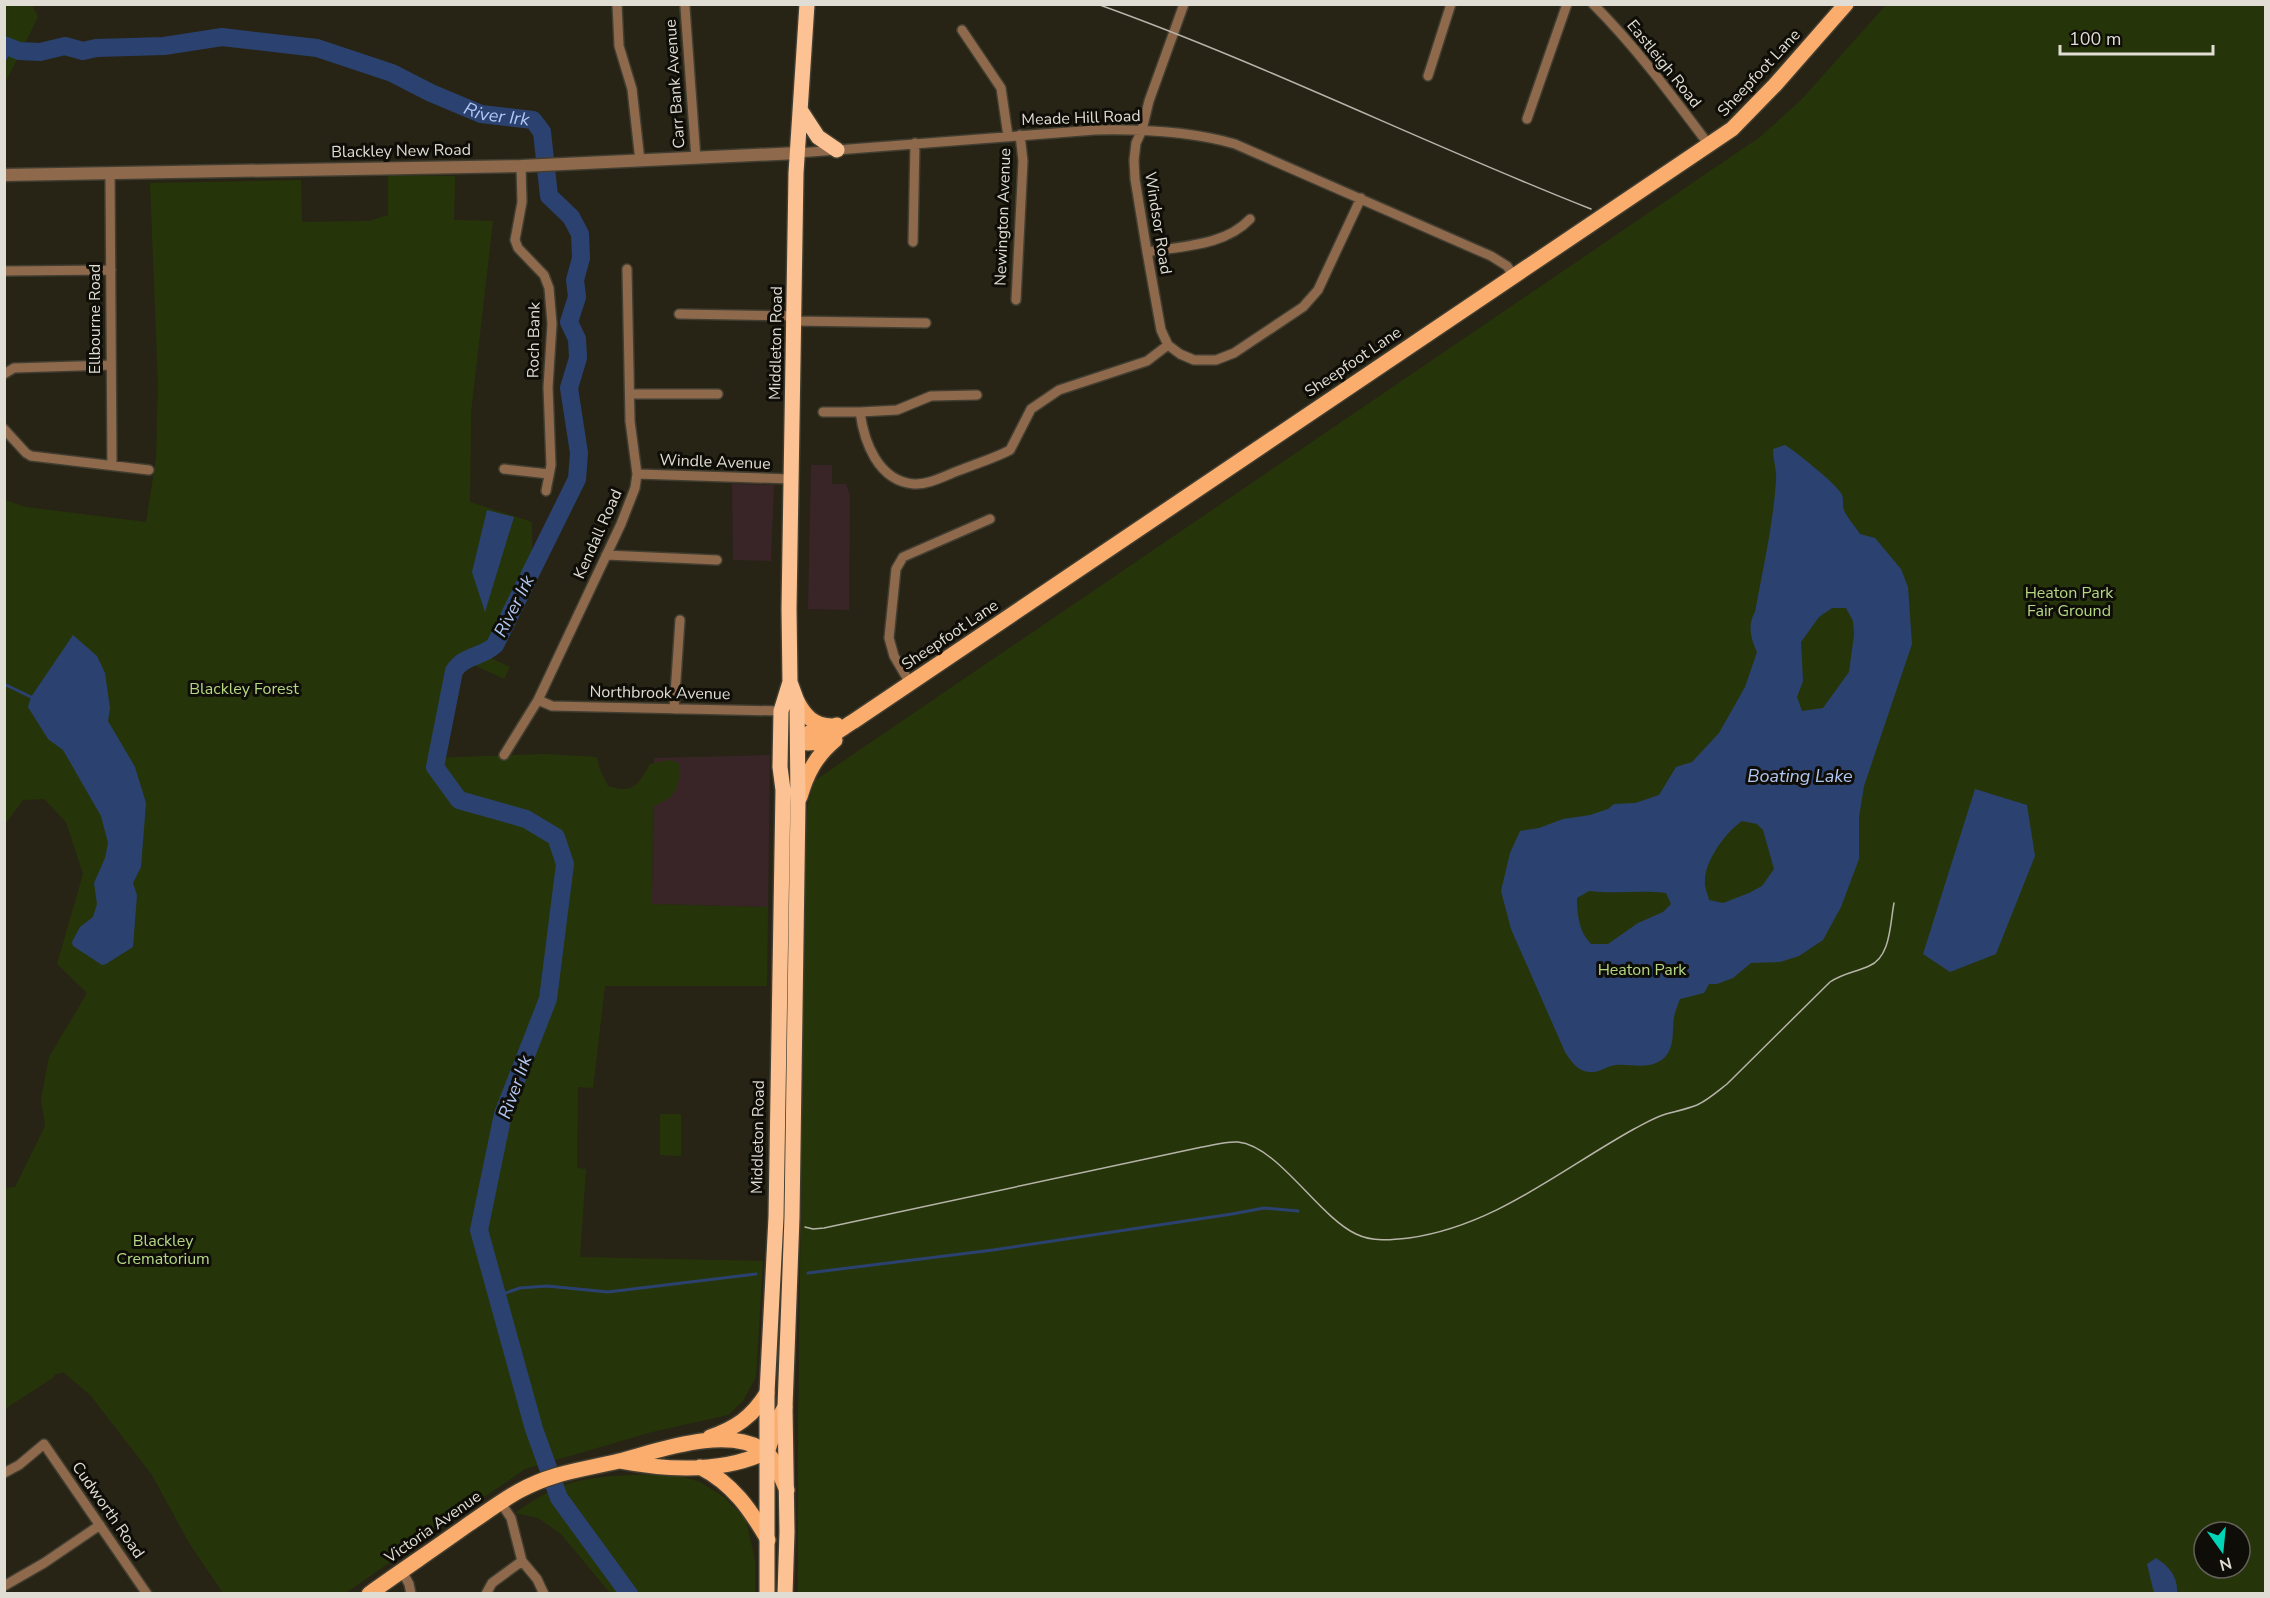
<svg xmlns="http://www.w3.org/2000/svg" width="2270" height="1598" font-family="'Nunito Sans',sans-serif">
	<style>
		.commercial { fill: #392527 }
		.green { fill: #263509; fill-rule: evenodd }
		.water { fill: #2b4270; fill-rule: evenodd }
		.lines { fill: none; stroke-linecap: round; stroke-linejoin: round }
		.stream { stroke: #2b4270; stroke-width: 3 }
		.river { stroke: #2b4270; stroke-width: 18 }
		.minor-casing { stroke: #413e31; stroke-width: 12 }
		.tertiary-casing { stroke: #413e31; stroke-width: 15 }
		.primary-casing { stroke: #413e31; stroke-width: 18 }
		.trunk-casing { stroke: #413e31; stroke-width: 18 }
		.minor { stroke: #8e694b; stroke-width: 9 }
		.tertiary { stroke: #8e694b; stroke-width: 12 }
		.primary { stroke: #faad6c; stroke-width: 15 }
		.trunk { stroke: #fcc293; stroke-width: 15 }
		.tram { stroke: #b6b4aa; stroke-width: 1.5 }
		.labels { text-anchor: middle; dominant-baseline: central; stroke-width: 6; stroke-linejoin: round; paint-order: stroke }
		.street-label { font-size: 16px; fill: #dfddd4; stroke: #0f0d07 }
		.park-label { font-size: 16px; fill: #b6d885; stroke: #0f0d07 }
		.water-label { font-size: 18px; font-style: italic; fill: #b1c8f5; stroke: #0f0d07 }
	</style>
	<rect width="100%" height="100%" fill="#272416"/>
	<!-- commercial -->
	<path class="commercial" d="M811,465H832V484H846L850,495L849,610L808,609Z
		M732,484L774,485L771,561L733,560Z
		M770,755L768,907L652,904L654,758Z"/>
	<!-- green -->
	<path class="green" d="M5,4L32,5L38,17L5,83Z
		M1886,5H2265V1593L798,1594V1426L806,826L808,804L814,781L1760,137L1801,100ZM2204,1532H2240V1568H2204Z
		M388,175L455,176L454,220L493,221L471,412L470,502L532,522V556L487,645L451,659L430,758L544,754L597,757L600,770L608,786C634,794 638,785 650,764L669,760L679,763C680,787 677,798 653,806L652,904L768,907L767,986H605L593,1088L578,1087L577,1168L586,1169L580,1257L763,1261L756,1377L743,1401L728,1415L652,1432L525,1469L344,1594L223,1593L189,1543L152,1475L91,1396L63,1372L54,1375V1377L5,1409V1188L15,1187L45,1126L41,1099L49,1057L87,993L57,964L83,874L66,822L44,799L23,800L5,824V500L26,507L146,522L156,459L158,385L150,183L301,180L302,222L369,221L388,215Z
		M489,657L510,667L504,679L474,665Z
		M660,1114H681V1156L660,1155Z
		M673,1474L700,1482L724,1497L746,1520L755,1561V1593H610L561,1534L538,1518L515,1513C531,1502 548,1490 567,1484C599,1474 640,1475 673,1474Z"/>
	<!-- water -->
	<path class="water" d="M1785,445C1795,451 1839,486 1842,495C1844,500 1842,505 1844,510C1847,518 1855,526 1860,534L1875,538L1901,569L1908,587L1912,644L1864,786L1859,817V859L1841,907L1823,940L1799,956L1780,962L1751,963L1733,978L1717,984H1709L1704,993L1680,999C1678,1005 1675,1011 1674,1017C1672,1031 1675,1046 1665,1057C1649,1073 1627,1061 1611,1066C1604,1068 1598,1073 1589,1072C1577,1071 1571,1061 1565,1052L1511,929L1501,891L1510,853L1520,831L1539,828L1563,819L1590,815L1608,809L1614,804L1635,803L1659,795L1676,767L1692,762L1719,733L1745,687L1757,652C1751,639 1747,625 1755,612C1763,569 1773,525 1776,481C1777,470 1773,460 1773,449ZM1832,608H1846L1853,621L1854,635L1849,672L1823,708L1802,711L1797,697L1803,681L1801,642L1819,617ZM1742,821L1757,824L1763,830L1774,869L1762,886L1749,893L1723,903L1709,900C1708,894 1704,887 1705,881C1705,860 1726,832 1742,821ZM1589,891C1615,894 1640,890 1666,893L1671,904L1663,912L1638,923L1608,944H1591C1579,932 1577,915 1577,898Z
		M487,510L514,517L485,612L472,572Z
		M73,635L97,656L105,673L110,708L108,721L135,767L146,803L141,867L133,883L137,895L133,947L106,964L102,965L73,946L72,942L80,927L93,917L97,904L94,883L105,858L108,843L101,816L63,750L48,739L28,707L31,697Z
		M1975,789L2027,805L2035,856L1996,954L1950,972L1923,954Z
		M2156,1558C2170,1567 2178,1577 2177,1593H2154L2147,1564Z"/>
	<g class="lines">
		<!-- stream -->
		<path class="stream" d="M4,61L11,48
			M4,684L31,697
			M808,1273L993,1250L1232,1214L1264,1208L1298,1211
			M497,1296L520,1288L547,1286L608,1292L756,1274"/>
		<!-- river -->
		<path class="river" id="s1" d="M4,45L19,51L40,52L65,46L83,51L96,48L164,46L222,37L317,48L392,73L431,93L481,114L533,120L542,132L549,196L571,217L580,234L581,258L575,280L577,297L569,322L577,339L578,358L569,388L579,453L577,479L495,645C483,657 464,655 454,671L435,767L459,800L526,819L556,837L565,864L548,999L503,1114L479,1230L534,1429L559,1498L629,1594"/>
		<defs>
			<path id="minor" d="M617,4L619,46L632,89L640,161
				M1184,4L1149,101L1142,130L1136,143L1134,160L1135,179L1147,252L1161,330L1168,345L1180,354L1194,360H1216L1234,353L1303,307L1318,290L1361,198
				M1593,4C1636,47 1673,97 1709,145
				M685,7L696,159
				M962,30L1001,88L1008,136
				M1428,76L1451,4
				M1527,119L1567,4
				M798,153L1095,130C1141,129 1190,131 1235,144L1491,256L1507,266L1513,275
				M521,166L522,202L515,240L518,248L544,275L549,288L552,324L548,387L551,465L546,491
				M110,173L112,465
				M913,242L915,143
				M1147,252C1181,246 1225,246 1250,219
				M6,271L111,270
				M1016,300L1023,161L1020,135
				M679,314L794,316
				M794,321L926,323
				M4,374L14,368L110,365
				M630,394H718
				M977,395L931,396L897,410L860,412C864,442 878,481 914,484C930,485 948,474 963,469C978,463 995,458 1010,450L1031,409L1059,390L1147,361L1168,345
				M823,412H860
				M4,429L26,453L31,456L149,470
				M504,469L549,474
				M637,474L791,479
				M606,555L717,560
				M910,683L894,656L889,638L896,569L903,557L990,519
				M538,700L552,706L781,711
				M674,709L680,620
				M504,755L538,700L621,524L635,488L637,474L630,421L627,269
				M4,1473L19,1465L44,1444L147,1594
				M501,1503L511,1518L522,1561L537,1579L544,1594
				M402,1571L409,1584L411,1594
				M4,1586L44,1563L100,1525
				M486,1594L492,1583L522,1561"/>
			<path id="tertiary" d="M4,175L521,166L798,153"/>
			<path id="primary" d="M797,701C805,716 813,725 831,726
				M798,741C818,749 837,731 854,721L1732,129L1775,85L1846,4
				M798,741L809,733L837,725
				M800,797C807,773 816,756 835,740
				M710,1437C736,1428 752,1417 767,1393
				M768,1450L778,1419L785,1407
				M619,1461C666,1470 722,1473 766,1452
				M700,1467C733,1484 750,1509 768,1540
				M369,1594C401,1571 434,1549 466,1526C484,1514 501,1501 519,1491C554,1472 582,1470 619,1461C658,1451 726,1425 765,1451C775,1458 781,1479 787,1490"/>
			<path id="trunk" d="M801,111L818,137L837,150
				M767,1594V1393L776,1217L783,790L780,767L781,711L790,682L789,609L796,173L807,4
				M785,1594L787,1532L785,1407L792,1217L798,802L797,701L790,682"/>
		</defs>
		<!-- minor casing -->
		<use href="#minor" class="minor-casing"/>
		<!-- tertiary casing -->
		<use href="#tertiary" class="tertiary-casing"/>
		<!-- primary casing -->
		<use href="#primary" class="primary-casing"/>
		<!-- trunk casing -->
		<use href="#trunk" class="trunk-casing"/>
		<!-- minor -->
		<use href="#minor" class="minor"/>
		<!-- tertiary -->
		<use href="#tertiary" class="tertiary"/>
		<!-- primary -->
		<use href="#primary" class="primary"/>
		<!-- trunk -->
		<use href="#trunk" class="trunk"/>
		<!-- tram -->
		<path class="tram" d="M1097,4C1265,64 1425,144 1591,209
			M805,1227L813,1229L824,1228L1202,1147C1214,1145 1226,1141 1238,1142C1278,1146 1318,1216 1356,1234C1372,1242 1392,1240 1409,1238C1495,1226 1560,1170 1634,1129C1644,1124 1655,1117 1666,1114C1677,1111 1687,1109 1697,1105C1708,1100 1718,1091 1727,1084L1830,982C1843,973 1856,972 1869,966C1891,957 1890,923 1894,903"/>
	</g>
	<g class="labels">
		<!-- street labels -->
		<g class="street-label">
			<text transform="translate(1664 64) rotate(51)">Eastleigh Road</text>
			<text transform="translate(1759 73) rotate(-47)">Sheepfoot Lane</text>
			<text transform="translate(675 84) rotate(-94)">Carr Bank Avenue</text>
			<text transform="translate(1081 118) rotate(-2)">Meade Hill Road</text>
			<text transform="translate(401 151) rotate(-1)">Blackley New Road</text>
			<text transform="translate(1003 217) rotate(-88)">Newington Avenue</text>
			<text transform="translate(1158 223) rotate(81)">Windsor Road</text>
			<text transform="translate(95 319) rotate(-90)">Ellbourne Road</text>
			<text transform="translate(534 340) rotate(-89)">Roch Bank</text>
			<text transform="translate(776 343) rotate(-89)">Middleton Road</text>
			<text transform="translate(1353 362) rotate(-34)">Sheepfoot Lane</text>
			<text transform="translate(715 462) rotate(2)">Windle Avenue</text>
			<text transform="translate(598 534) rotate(-66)">Kendall Road</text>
			<text transform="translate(950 635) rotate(-34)">Sheepfoot Lane</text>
			<text transform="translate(660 693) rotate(1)">Northbrook Avenue</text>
			<text transform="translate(758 1137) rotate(-89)">Middleton Road</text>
			<text transform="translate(108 1510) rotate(55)">Cudworth Road</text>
			<text transform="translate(433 1527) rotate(-35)">Victoria Avenue</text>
		</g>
		<!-- park labels -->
		<g class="park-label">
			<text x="2069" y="593">Heaton Park<tspan x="2069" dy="18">Fair Ground</tspan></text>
			<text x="244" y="689">Blackley Forest</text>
			<text x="1642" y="970">Heaton Park</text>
			<text x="163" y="1241">Blackley<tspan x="163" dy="18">Crematorium</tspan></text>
		</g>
		<!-- water labels -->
		<g class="water-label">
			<text stroke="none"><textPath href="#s1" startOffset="510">River Irk</textPath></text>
			<text transform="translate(514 606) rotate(-63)">River Irk</text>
			<text x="1800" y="776">Boating Lake</text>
			<text transform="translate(515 1087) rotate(-70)">River Irk</text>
		</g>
	</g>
	<!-- border -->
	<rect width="2270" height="1598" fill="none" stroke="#dfddd4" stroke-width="12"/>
	<!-- north arrow -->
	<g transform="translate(2222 1550) rotate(165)"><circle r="28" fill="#0f0d07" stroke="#626059" stroke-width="1.5"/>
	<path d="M0-4.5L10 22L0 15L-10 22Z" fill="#00d5b7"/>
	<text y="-9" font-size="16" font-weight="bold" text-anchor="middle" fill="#dfddd4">N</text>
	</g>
	<!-- scale -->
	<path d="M2060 45v9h153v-9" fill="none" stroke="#dfddd4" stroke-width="3"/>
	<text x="2069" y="45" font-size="18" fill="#dfddd4" stroke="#0f0d07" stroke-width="4.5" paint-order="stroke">100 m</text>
</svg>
